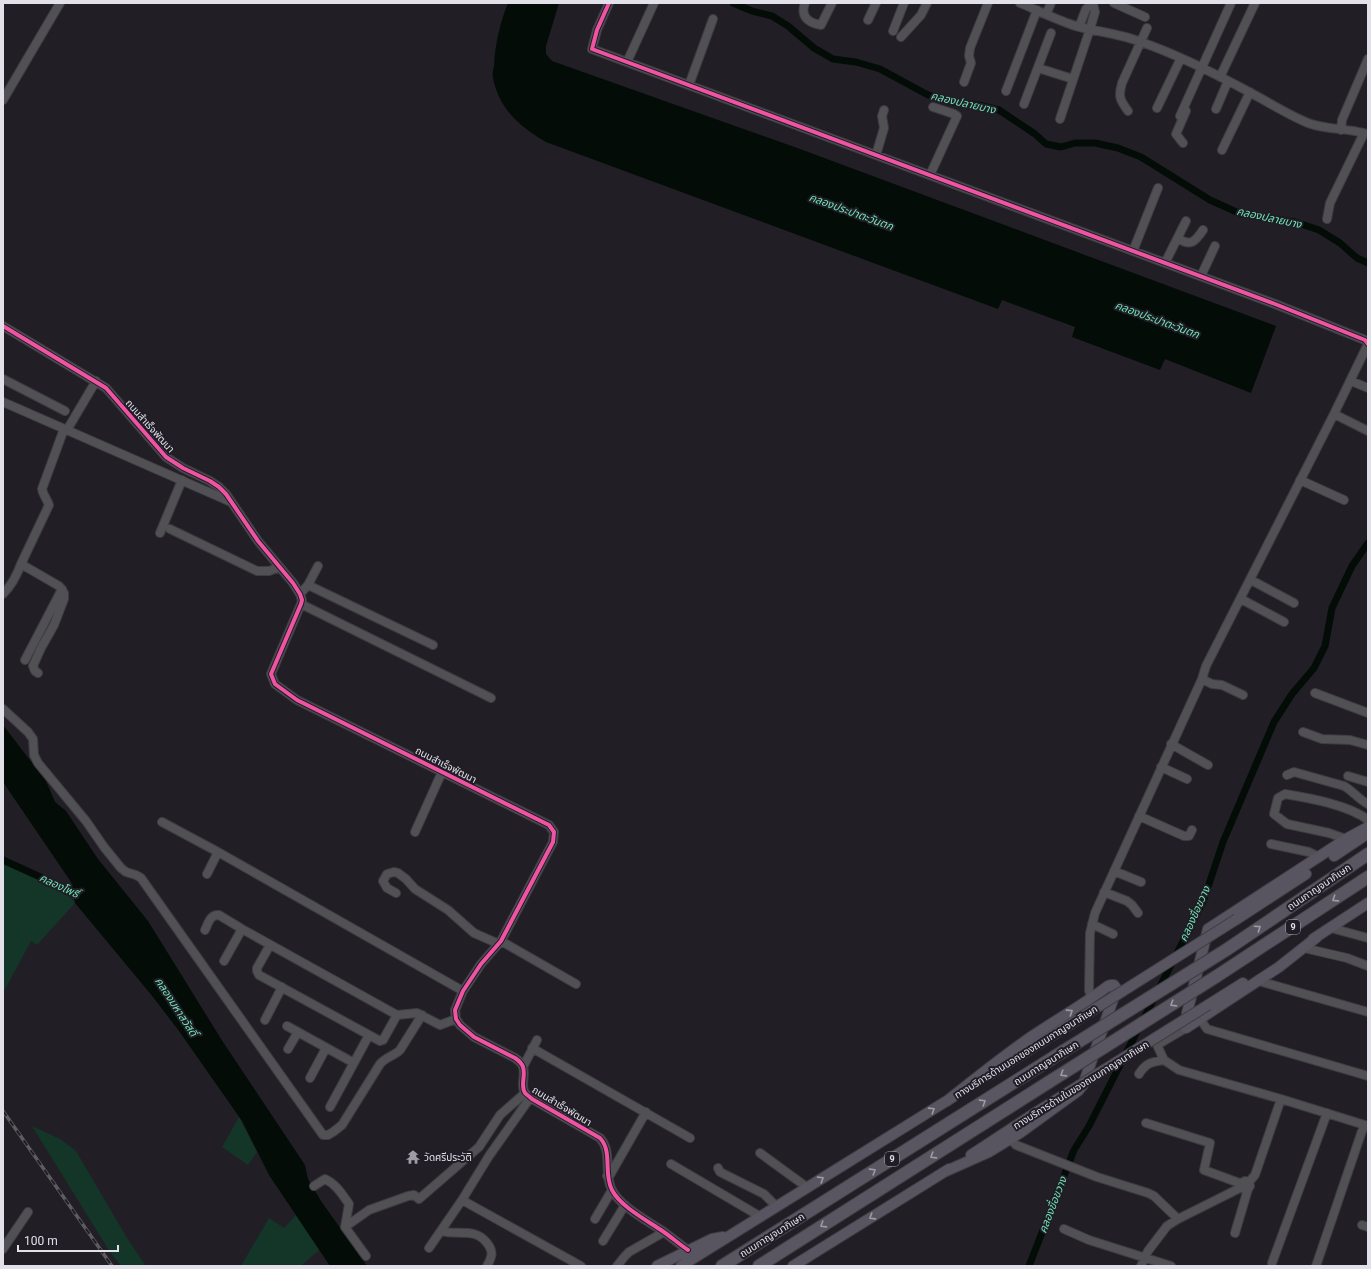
<svg xmlns="http://www.w3.org/2000/svg" width="1371" height="1269" font-family="Roboto,'Noto Sans Thai',sans-serif">
	<style>
		.green { fill: #133628 }
		.water { fill: #030c06 }
		.lines { fill: none; stroke-linecap: round; stroke-linejoin: round }
		.canal { stroke: #030c06; stroke-width: 7 }
		.minor-casing { stroke: #3e3c42; stroke-width: 10 }
		.major-casing { stroke: #3e3c42; stroke-width: 12 }
		.highway-casing { stroke: #3e3c42; stroke-width: 14 }
		.minor { stroke: #515054; stroke-width: 8 }
		.major { stroke: #595560; stroke-width: 10 }
		.highway { stroke: #5a5661; stroke-width: 12 }
		.rail-casing { stroke: #5d5c60; stroke-width: 3.5 }
		.rail { stroke: #201d27; stroke-width: 2; stroke-dasharray: 6; stroke-linecap: butt }
		.major-bridge-casing { stroke: #3e3c42; stroke-width: 12; stroke-linecap: butt }
		.highway-bridge-casing { stroke: #3e3c42; stroke-width: 14; stroke-linecap: butt }
		.major-bridge { stroke: #595560; stroke-width: 10 }
		.highway-bridge { stroke: #5a5661; stroke-width: 12 }
		.cycleway-casing { stroke: #201d27; stroke-width: 6 }
		.cycleway { stroke: #f153a3; stroke-width: 4 }
		.oneway { stroke: #9e9ba4 }
		.oneway2 { stroke: #9e9aa4 }
		.labels { text-anchor: middle; dominant-baseline: central; stroke-width: 4; stroke-linejoin: round; paint-order: stroke }
		.shield { fill: #201d27; stroke: #a8a6ae; stroke-width: 1 }
		.shield-label { font-size: 9px; font-weight: bold; fill: #e2e0e8 }
		.street-label { font-size: 10px; fill: #e2e0e8; stroke: #201d27 }
		.poi-label { font-size: 10px; fill: #e2e0e8; stroke: #201d27; text-anchor: start }
		.water-label { font-size: 11px; font-style: italic; fill: #6fe4b2; stroke: #201d27 }
	</style>
	<rect width="100%" height="100%" fill="#211f25"/>
	<!-- green -->
	<path class="green" d="M3,864L64,891L75,903L37,945L31,941L3,993Z
		M239,1117L257,1152L248,1165L222,1147Z
		M32,1126L60,1139L76,1151L127,1238L146,1266H121L110,1252Z
		M296,1215L319,1250L301,1266H241L269,1218L284,1228Z"/>
	<!-- water -->
	<path class="water" d="M508,3H559L546,46V54L552,61L800,149L1276,326L1251,393L1165,359L1160,370L1072,337L1075,327L1002,300L998,309L546,142C520,127 499,109 493,78C492,74 493,70 494,66C495,44 500,23 508,3Z
		M3,725L46,781L55,802L66,811L98,859L148,921L223,1042L305,1165L308,1179L321,1201L367,1266H330L269,1175L242,1121L179,1031L153,997L75,903L71,882L3,782Z"/>
	<g class="lines">
		<!-- canal -->
		<path class="canal" d="M733,3L752,11L772,16L788,26L814,48L833,59L856,62L880,69L928,95L951,102L979,105L999,110L1035,134L1046,144L1061,147L1075,143H1095L1118,148L1141,157L1210,200L1241,214L1295,222L1319,230L1340,243L1357,258L1368,263
			M3,860L82,896
			M1029,1266L1074,1150L1089,1126L1203,902L1223,842L1274,722L1292,694L1314,668L1325,646L1332,608L1352,566L1368,543"/>
		<defs>
			<path id="minor" d="M609,3L597,30L592,49L1275,304L1365,340L1368,344
				M805,3C800,16 808,23 821,25L832,3
				M1020,3C1039,11 1059,21 1079,27C1100,32 1121,34 1141,42C1179,55 1216,74 1251,93C1270,103 1288,115 1308,123C1327,130 1345,128 1364,133L1330,203L1327,219
				M1114,3L1145,17
				M1047,12L1051,3
				M868,20L876,3
				M1079,27L1086,9L1093,3
				M893,31L904,3
				M901,37L921,15L927,3
				M627,62L654,3
				M1038,68L1073,79
				M1220,77L1255,3
				M964,82L971,63L969,56L970,48L988,3
				M689,85L713,19
				M1006,91L1037,10
				M3,100L60,3
				M1024,104L1051,33
				M1157,108L1181,58
				M1216,109L1228,81
				M1128,111C1120,100 1118,97 1122,83L1147,28
				M1180,116L1231,3
				M1060,119L1090,29L1095,12L1093,4
				M1341,130L1342,120L1368,59
				M1183,143L1176,134L1186,111
				M1222,150L1250,92
				M876,155L884,128L882,116L884,110
				M930,175L957,116L954,114L933,107
				M1178,238C1190,247 1195,242 1203,230
				M1133,251L1158,188
				M1165,263L1186,221
				M1201,276L1215,246
				M3,326L106,388L166,457L183,468L210,481L219,487L226,494L258,541L293,583L300,594L302,600L301,604L271,674L275,684L297,700L549,825L554,832L553,842L501,941L481,964L463,991L455,1010L456,1019L460,1025L474,1037L515,1058C518,1060 522,1064 523,1067C526,1076 520,1085 525,1093C527,1095 530,1097 532,1099L600,1138C613,1152 603,1173 612,1190C620,1206 646,1220 661,1230C670,1236 679,1244 688,1250
				M3,379L65,411
				M1351,381L1368,388
				M3,402L231,502
				M1334,414L1368,431
				M67,430L96,381
				M1300,480L1344,500
				M170,529L257,571H269L280,567
				M160,533L182,480
				M21,564L49,505C47,499 43,495 42,489L64,429
				M1251,580L1294,603
				M308,585L433,645
				M3,594C12,585 17,575 21,564L59,586L64,593V599L54,625L41,648L33,666L35,671L38,673
				M300,594L308,585L318,566
				M1241,599L1284,622
				M301,604L491,698
				M25,660L62,589
				M1202,679L1212,684L1222,685L1243,695
				M1315,693L1368,713
				M3,709L28,732L33,739L34,755L38,763L86,821L104,847L121,868L126,872L136,875L141,878L323,1135H328L333,1132L342,1125L380,1064C386,1057 394,1056 400,1050L422,1015
				M1303,732L1322,739L1350,740L1368,745
				M1171,744L1208,765
				M1161,767L1187,779
				M1287,775L1294,772L1344,786C1353,791 1358,799 1368,804
				M1348,776L1368,782
				M1139,816L1184,836H1189L1192,830
				M162,822L218,852L463,991
				M415,832L442,772
				M1346,839L1329,833L1287,824L1274,814L1278,798L1285,794C1309,798 1349,805 1368,820
				M1271,844L1309,852L1319,857
				M1114,871L1141,882
				M207,874L218,852
				M1104,892L1127,901L1132,905L1138,913
				M396,893L387,888L383,881L387,874L394,872L398,873L406,879L415,889L448,910L474,933L499,944
				M1092,924L1113,934
				M1331,928L1368,938
				M205,930C208,924 210,914 219,915L242,929L397,1015L417,1013L440,1025L456,1019
				M501,941L576,984
				M270,945L257,968V971L259,975L380,1041L383,1040L397,1015
				M1304,948L1347,958L1368,966
				M224,961L242,929
				M1259,979L1262,982L1368,1012
				M1091,998L1089,990L1090,933L1095,913L1202,679L1206,666L1334,414L1368,344
				M1200,1019L1207,1029L1368,1076
				M265,1020L282,987
				M287,1026L354,1063
				M1186,1028L1157,1045L1164,1060L1179,1070L1281,1099L1368,1126
				M532,1048L690,1138
				M288,1049L298,1032
				M523,1067L537,1040
				M1139,1074C1146,1063 1151,1062 1164,1060
				M310,1078L326,1048
				M330,1107L369,1035
				M1146,1123L1210,1143L1204,1170L1242,1184
				M1010,1139L1016,1145L1097,1177L1148,1193L1154,1196L1178,1219
				M760,1153L808,1188
				M671,1164L761,1217
				M718,1168L720,1172L764,1194L777,1207
				M607,1176L610,1175L646,1112
				M1249,1182L1245,1181L1243,1182L1242,1186L1244,1189H1248L1250,1186L1249,1182L1255,1175L1281,1099
				M314,1186L325,1179C336,1184 342,1194 349,1204L345,1227L366,1256
				M462,1200L581,1266
				M595,1219L612,1190
				M1362,1225L1368,1227
				M345,1227L369,1210L408,1196L414,1195L419,1199L479,1147L500,1115L525,1093
				M1064,1229L1089,1240L1171,1266
				M441,1231C458,1236 475,1227 487,1243C494,1252 492,1257 487,1266
				M1235,1233L1248,1189
				M603,1241L625,1205
				M429,1248L462,1200L489,1156L530,1098
				M3,1249L28,1212
				M1272,1263L1327,1113
				M617,1266L625,1256L629,1252L664,1232
				M1141,1266L1148,1251L1167,1226L1178,1219L1242,1187
				M1316,1266L1364,1125"/>
			<path id="major" d="M1334,856L1364,836
				M1237,919L1306,874
				M1317,937L1279,967L1186,1028L1187,1013L1208,929L1346,839L1368,827
				M1313,939L1368,903
				M1208,1005L1243,983
				M987,1076L1077,1020
				M971,1155L1035,1113
				M944,1172L989,1152L1020,1133L1078,1091L1083,1085L1116,991V988L1114,985H1111L1108,986C1083,1005 1056,1020 1031,1037C1002,1057 975,1079 947,1101
				M657,1266L712,1239L723,1237
				M681,1266L953,1097
				M793,1266L949,1169"/>
			<path id="highway" d="M1226,950L1368,854
				M1217,976L1368,877
				M722,1266L1062,1052
				M759,1266L1049,1082"/>
		</defs>
		<!-- minor casing -->
		<use href="#minor" class="minor-casing"/>
		<!-- major casing -->
		<use href="#major" class="major-casing"/>
		<!-- highway casing -->
		<use href="#highway" class="highway-casing"/>
		<!-- minor -->
		<use href="#minor" class="minor"/>
		<!-- major -->
		<use href="#major" class="major"/>
		<!-- highway -->
		<use href="#highway" class="highway"/>
		<defs>
			<path id="rail" d="M3,1111L112,1266"/>
		</defs>
		<!-- rail casing -->
		<use href="#rail" class="rail-casing"/>
		<!-- rail -->
		<use href="#rail" class="rail"/>
		<defs>
			<path id="major-bridge" d="M1077,1020L1237,919
				M1035,1113L1208,1005"/>
			<path id="highway-bridge" d="M1062,1052L1226,950
				M1049,1082L1217,976"/>
		</defs>
		<!-- major-bridge casing -->
		<use href="#major-bridge" class="major-bridge-casing"/>
		<!-- highway-bridge casing -->
		<use href="#highway-bridge" class="highway-bridge-casing"/>
		<!-- major-bridge -->
		<use href="#major-bridge" class="major-bridge"/>
		<!-- highway-bridge -->
		<use href="#highway-bridge" class="highway-bridge"/>
		<defs>
			<path id="cycleway" d="M609,3L597,30L592,49L1275,304L1365,340L1368,344
				M3,326L106,388L166,457L183,468L210,481L219,487L226,494L258,541L293,583L300,594L302,600L301,604L271,674L275,684L297,700L549,825L554,832L553,842L501,941L481,964L463,991L455,1010L456,1019L460,1025L474,1037L515,1058C518,1060 522,1064 523,1067C526,1076 520,1085 525,1093C527,1095 530,1097 532,1099L600,1138C613,1152 603,1173 612,1190C620,1206 646,1220 661,1230C670,1236 679,1244 688,1250"/>
		</defs>
		<!-- cycleway casing -->
		<use href="#cycleway" class="cycleway-casing"/>
		<!-- cycleway -->
		<use href="#cycleway" class="cycleway"/>
	</g>
	<!-- one-way arrows -->
	<defs><path id="oneway-chevron" d="M-2-3.5L2.5 0L-2 3.5" fill="none" stroke-width="1.6" stroke-linecap="round" stroke-linejoin="round"/></defs>
	<g class="oneway">
		<use href="#oneway-chevron" transform="translate(1335 899) rotate(147)"/>
		<use href="#oneway-chevron" transform="translate(1258 928) rotate(-34)"/>
		<use href="#oneway-chevron" transform="translate(1173 1004) rotate(148)"/>
		<use href="#oneway-chevron" transform="translate(1063 1074) rotate(148)"/>
		<use href="#oneway-chevron" transform="translate(983 1102) rotate(-32)"/>
		<use href="#oneway-chevron" transform="translate(933 1156) rotate(148)"/>
		<use href="#oneway-chevron" transform="translate(873 1171) rotate(-32)"/>
		<use href="#oneway-chevron" transform="translate(823 1225) rotate(148)"/>
	</g>
	<g class="oneway2">
		<use href="#oneway-chevron" transform="translate(1070 1012) rotate(-33)"/>
		<use href="#oneway-chevron" transform="translate(932 1110) rotate(-32)"/>
		<use href="#oneway-chevron" transform="translate(821 1179) rotate(-32)"/>
		<use href="#oneway-chevron" transform="translate(872 1217) rotate(148)"/>
	</g>
	<!-- icons -->
	<defs>
		<symbol id="temple-bare" viewBox="-9 -9 18 18"><path d="M0-6L5-2H3V0L6.5 2.5H4V6H1.5V3h-3V6H-4V2.5H-6.5L-3 0V-2H-5Z" fill="#9e9ca4" stroke="#201d27" stroke-width="2.5" paint-order="stroke"/></symbol>
	</defs>
	<g fill-rule="evenodd">
		<use href="#temple-bare" x="403" y="1147" width="20" height="20"/>
	</g>
	<g class="labels">
		<!-- shield labels -->
		<g class="shield">
			<rect x="1286" y="920" width="14" height="14" rx="3"/>
			<rect x="885" y="1152" width="14" height="14" rx="3"/>
		</g>
		<g class="shield-label">
			<text x="1293" y="927">9</text>
			<text x="892" y="1159">9</text>
		</g>
		<!-- street labels -->
		<g class="street-label">
			<text transform="translate(150 426) rotate(48)">ถนนสำเร็จพัฒนา</text>
			<text transform="translate(446 765) rotate(27)">ถนนสำเร็จพัฒนา</text>
			<text transform="translate(1319 887) rotate(-34)">ถนนกาญจนาภิเษก</text>
			<text transform="translate(1026 1052) rotate(-32)">ทางบริการด้านนอกของถนนกาญจนาภิเษก</text>
			<text transform="translate(1046 1063) rotate(-32)">ถนนกาญจนาภิเษก</text>
			<text transform="translate(1081 1085) rotate(-32)">ทางบริการด้านในของถนนกาญจนาภิเษก</text>
			<text transform="translate(562 1106) rotate(31)">ถนนสำเร็จพัฒนา</text>
			<text transform="translate(772 1235) rotate(-32)">ถนนกาญจนาภิเษก</text>
		</g>
		<!-- poi labels -->
		<g class="poi-label">
			<text x="424" y="1157">วัดศรีประวัติ</text>
		</g>
		<!-- water labels -->
		<g class="water-label">
			<text transform="translate(963 103) rotate(13)">คลองปลายบาง</text>
			<text transform="translate(851 212) rotate(20)">คลองประปาตะวันตก</text>
			<text transform="translate(1269 218) rotate(12)">คลองปลายบาง</text>
			<text transform="translate(1157 320) rotate(20)">คลองประปาตะวันตก</text>
			<text transform="translate(59 886) rotate(25)">คลองโพธิ์</text>
			<text transform="translate(1195 914) rotate(-66)">คลองขื่อขวาง</text>
			<text transform="translate(176 1007) rotate(57)">คลองมหาสวัสดิ์</text>
			<text transform="translate(1053 1205) rotate(-69)">คลองขื่อขวาง</text>
		</g>
	</g>
	<!-- border -->
	<rect width="1371" height="1269" fill="none" stroke="#e2e0e8" stroke-width="8"/>
	<!-- scale -->
	<path d="M18 1245v6h100v-6" fill="none" stroke="#e2e0e8" stroke-width="2"/>
	<text x="24" y="1245" font-size="12" fill="#e2e0e8" stroke="#201d27" stroke-width="3" paint-order="stroke">100 m</text>
</svg>
